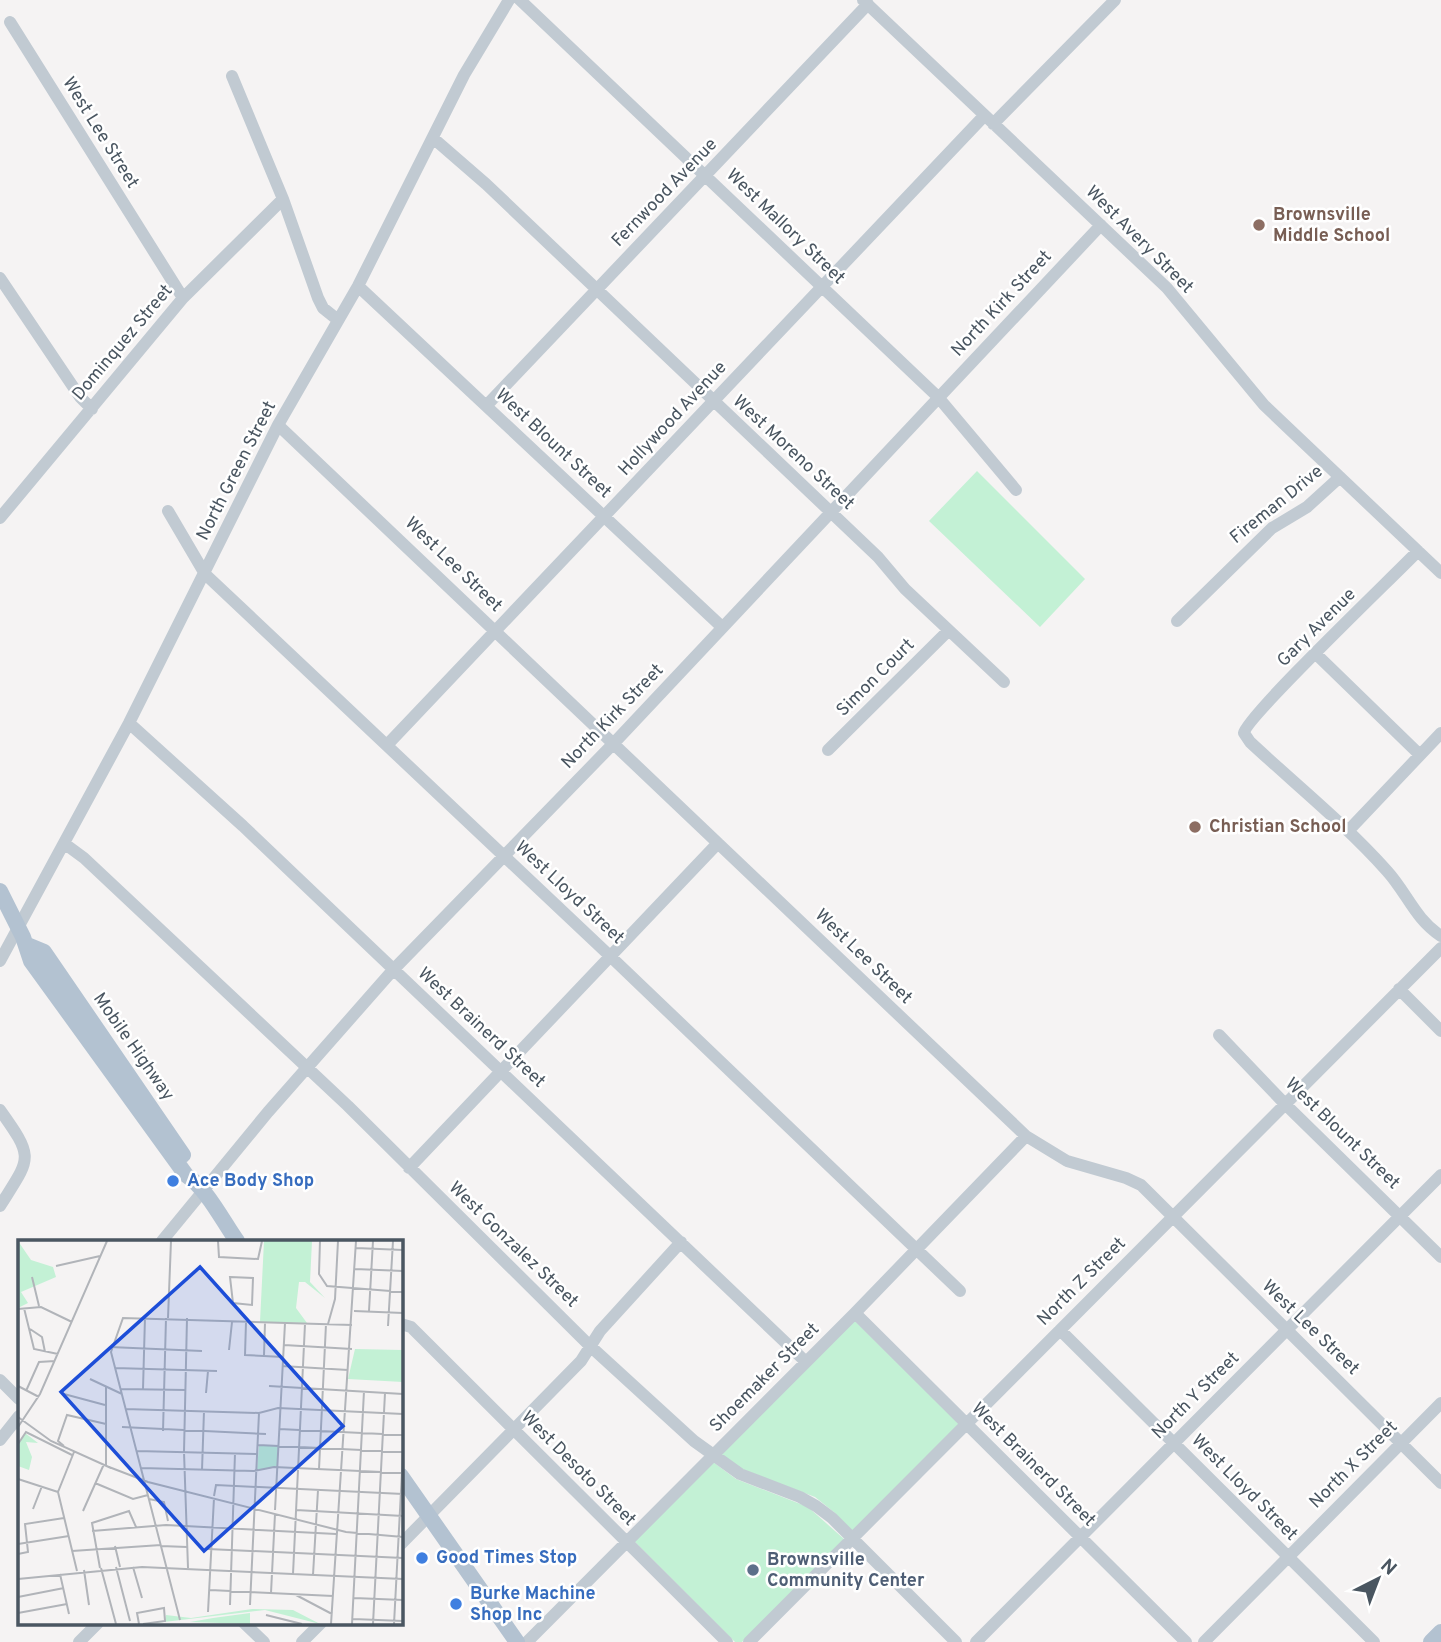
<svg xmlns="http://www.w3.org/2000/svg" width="1441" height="1642" font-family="Overpass,sans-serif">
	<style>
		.green { fill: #c3f1d5 }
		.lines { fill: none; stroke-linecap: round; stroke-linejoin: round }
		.minor { stroke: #c1cad2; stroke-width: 12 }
		.major { stroke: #b3c2d1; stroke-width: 16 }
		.education-dot { fill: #8d6e63; stroke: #fff; stroke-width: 2.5 }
		.shop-dot { fill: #3f7fe0; stroke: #fff; stroke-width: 2.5 }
		.service-dot { fill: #5c6f8a; stroke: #fff; stroke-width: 2.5 }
		.labels { text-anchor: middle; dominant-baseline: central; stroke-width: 5; stroke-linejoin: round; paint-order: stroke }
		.street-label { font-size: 18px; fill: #4a5661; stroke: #fff }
		.education-label { font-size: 18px; font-weight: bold; fill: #785e54; stroke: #fff; text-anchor: start }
		.shop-label { font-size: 18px; font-weight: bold; fill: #366cbe; stroke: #fff; text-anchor: start }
		.service-label { font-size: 18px; font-weight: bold; fill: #4e5e75; stroke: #fff; text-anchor: start }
		.inset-road { fill: none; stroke: #b1b4b9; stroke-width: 2 }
		.view { fill: #1d4ed8; fill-opacity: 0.15; stroke: #1d4ed8; stroke-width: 3.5 }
		.inset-edge { fill: none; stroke: #4a5661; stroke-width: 3.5 }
	</style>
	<rect width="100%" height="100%" fill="#f5f3f3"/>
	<!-- green -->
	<path class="green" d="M977,471L1085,579L1040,627L929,521Z
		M854,1320L959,1424L852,1531L835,1513L815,1497L742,1469L721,1454Z
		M713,1462L736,1479L808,1507L844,1539L742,1642H735L634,1541Z"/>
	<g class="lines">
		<!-- minor -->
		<path class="minor" d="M520,0L938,397L1016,490
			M863,0L1167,288L1264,405L1441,573
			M10,22L183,298
			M232,76L283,199L318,298L323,308L338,320
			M993,124L1115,0
			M433,138L486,184L878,557L905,589L1004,682
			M0,278L80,397L92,409
			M358,286L722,627
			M487,405L868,4
			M278,425L1026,1136L1067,1161L1126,1178L1141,1185L1441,1483
			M168,511L205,574L610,956L960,1291
			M0,518L183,298L283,199
			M1418,551C1395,575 1246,717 1244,733L1250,742C1295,784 1345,824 1387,871C1407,893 1415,919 1441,936
			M1177,621L1272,528L1307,507L1340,477
			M1316,654L1420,755
			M129,723L243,826L806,1362
			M387,745L984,116
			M828,750L948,631
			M1348,831L1441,733
			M65,844L84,858L348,1106L589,1345L694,1441L740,1474L800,1497L816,1506L832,1518L956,1642
			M0,961L129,723L278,425L358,286L464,75L509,0
			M1399,989L1441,1031
			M1219,1035L1285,1104L1441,1257
			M0,1110C35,1159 31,1157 0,1206
			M409,1168L718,843
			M162,1241L268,1112L393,970L614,743L1101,225
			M855,1313L1186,1642
			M401,1324L411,1327L727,1642
			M1060,1330L1374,1642
			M0,1380L19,1399
			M0,1440L19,1416
			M401,1544L581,1361L600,1331L681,1242
			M244,1623L264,1642
			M79,1642L98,1623
			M302,1642L321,1623
			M527,1642L855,1313L1026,1136
			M749,1642L1441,948
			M976,1642L1441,1175
			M1204,1642L1441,1403"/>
		<!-- major -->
		<path class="major" d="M0,891L23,937L31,961L186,1175C208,1190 222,1220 237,1241
			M27,945L44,952L183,1155
			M401,1476L517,1642
			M1431,1642L1441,1632"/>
	</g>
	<!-- markers -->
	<g class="education-dot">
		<circle cx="1259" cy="225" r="7"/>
		<circle cx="1195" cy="827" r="7"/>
	</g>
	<g class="shop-dot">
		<circle cx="173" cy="1181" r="7"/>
		<circle cx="422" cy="1558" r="7"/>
		<circle cx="456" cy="1604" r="7"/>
	</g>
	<circle class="service-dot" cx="753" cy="1570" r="7"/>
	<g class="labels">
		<!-- street labels -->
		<g class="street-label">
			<text transform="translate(100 133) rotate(58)">West Lee Street</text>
			<text transform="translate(665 193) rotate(-46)">Fernwood Avenue</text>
			<text transform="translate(785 227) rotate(44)">West Mallory Street</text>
			<text transform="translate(1139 240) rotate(45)">West Avery Street</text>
			<text transform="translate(1002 304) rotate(-47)">North Kirk Street</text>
			<text transform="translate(123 343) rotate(-50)">Dominquez Street</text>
			<text transform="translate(673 419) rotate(-47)">Hollywood Avenue</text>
			<text transform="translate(553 444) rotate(43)">West Blount Street</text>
			<text transform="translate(793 453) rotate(43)">West Moreno Street</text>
			<text transform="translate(237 471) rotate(-63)">North Green Street</text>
			<text transform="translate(1277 505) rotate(-39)">Fireman Drive</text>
			<text transform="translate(453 565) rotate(44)">West Lee Street</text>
			<text transform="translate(1317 628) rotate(-45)">Gary Avenue</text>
			<text transform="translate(876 678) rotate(-45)">Simon Court</text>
			<text transform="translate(613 717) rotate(-46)">North Kirk Street</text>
			<text transform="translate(569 893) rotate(43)">West Lloyd Street</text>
			<text transform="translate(863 957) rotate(44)">West Lee Street</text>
			<text transform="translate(481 1028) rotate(43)">West Brainerd Street</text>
			<text transform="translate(133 1047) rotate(55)">Mobile Highway</text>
			<text transform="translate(1342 1134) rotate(44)">West Blount Street</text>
			<text transform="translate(513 1245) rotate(44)">West Gonzalez Street</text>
			<text transform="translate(1082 1282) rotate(-45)">North Z Street</text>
			<text transform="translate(1310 1328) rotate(44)">West Lee Street</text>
			<text transform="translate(765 1378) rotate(-45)">Shoemaker Street</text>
			<text transform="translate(1196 1396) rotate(-45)">North Y Street</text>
			<text transform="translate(1033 1465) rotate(45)">West Brainerd Street</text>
			<text transform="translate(1354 1465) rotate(-45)">North X Street</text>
			<text transform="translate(578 1469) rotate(45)">West Desoto Street</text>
			<text transform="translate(1244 1488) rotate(45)">West Lloyd Street</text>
		</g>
		<!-- education labels -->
		<g class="education-label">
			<text x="1273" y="215">Brownsville<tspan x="1273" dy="21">Middle School</tspan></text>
			<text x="1209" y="827">Christian School</text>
		</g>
		<!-- shop labels -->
		<g class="shop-label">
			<text x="187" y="1181">Ace Body Shop</text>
			<text x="436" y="1558">Good Times Stop</text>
			<text x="470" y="1594">Burke Machine<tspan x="470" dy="21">Shop Inc</tspan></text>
		</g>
		<!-- service labels -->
		<g class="service-label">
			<text x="767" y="1560">Brownsville<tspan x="767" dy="21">Community Center</tspan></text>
		</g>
	</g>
	<!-- overview -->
	<g transform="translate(18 1240)">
		<rect width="385" height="385" fill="#f5f3f3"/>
		<path d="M0,1L13,20L35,27L38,37L3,52L10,63L0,68ZM246,1H294L292,42L307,58L287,42H281L278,68L289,83L242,82ZM337,109L385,110V142L330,139ZM7,193L20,203L8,202L14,217L11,230L0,226V206ZM241,206H260L259,226L239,230ZM234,369L275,370L302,384L247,370L129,384L147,381L148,375L173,378ZM232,373V384L172,382L195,378Z" fill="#c3f1d5"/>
		<path class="inset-road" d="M200,1L201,17L240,19L244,1M302,1L301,34L309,46L385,52M338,8L385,10M38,26L82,16M337,29L385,31M14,37L21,66M212,37L235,38L234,65L215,63ZM6,68L16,109L40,114M0,69L23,67L54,82M336,71L385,73M351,71L355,1M150,78L153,1M169,78L166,212L170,328M228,82L227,115L265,117M310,84L317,59L320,1M370,86L375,1M12,89L24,97L27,112M266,105L334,109M92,107L184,111M211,110L214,82M246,115L247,83M264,126L330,130M97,128L199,131M72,139L104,154M0,146L21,157M251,146L385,154M88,147V225M103,149L168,150M125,149L127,77M8,151L21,122L37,121M188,153L190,131M46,154L87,165M107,169L241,173L260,168L385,174M0,177L33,201L93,228M0,187L22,154L89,1M104,187L248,194M261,189L385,195M145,191L148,78M0,204L8,192L54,215M240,205L385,212M46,206L40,201L49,175L88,184M119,211L239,214M56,212L40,252L59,331M91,227L130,242L328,292L385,297M123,228L236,231L256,227L385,233M301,229L308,84M184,230L186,171M0,239L40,252M77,243L115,259L130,255M196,256L198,245L385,254M131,259L146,262L150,281M15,269L24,246M257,270L267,83M278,270L385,276M65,271L86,224M74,291L148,285L318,294M0,304L51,296M97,306L102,327M143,306L169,307M190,309L385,318M54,311L143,305M0,314L10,312L7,284L46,278M98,327L112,381M115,327L124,358M82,328L74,283L111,271L118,287M83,328L98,384M66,330L71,365M42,334L51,374M275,334L287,84M295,335L300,250M0,339L124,327L385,339M192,350L315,356M253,353L257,274M278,355L314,374M0,357L46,348M336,358L385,360M212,365L217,213M232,365L241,173M190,372L196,258M0,373L49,364M248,375L284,384M335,379L385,381M162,380L93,112L105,78L334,85M121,384L119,373L146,368L147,381L125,384M313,384L338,1M334,384L346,151M355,384L367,153M376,384L385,213"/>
		<path class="view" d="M182,27L325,186L186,311L43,152Z"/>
		<rect width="385" height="385" class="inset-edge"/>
	</g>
	<!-- north arrow -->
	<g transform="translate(1378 1579) rotate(42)" stroke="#ffffff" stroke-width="5" paint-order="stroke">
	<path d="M0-5L12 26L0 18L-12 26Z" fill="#4a5661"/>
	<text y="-10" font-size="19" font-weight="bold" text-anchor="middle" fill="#4a5661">N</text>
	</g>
</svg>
